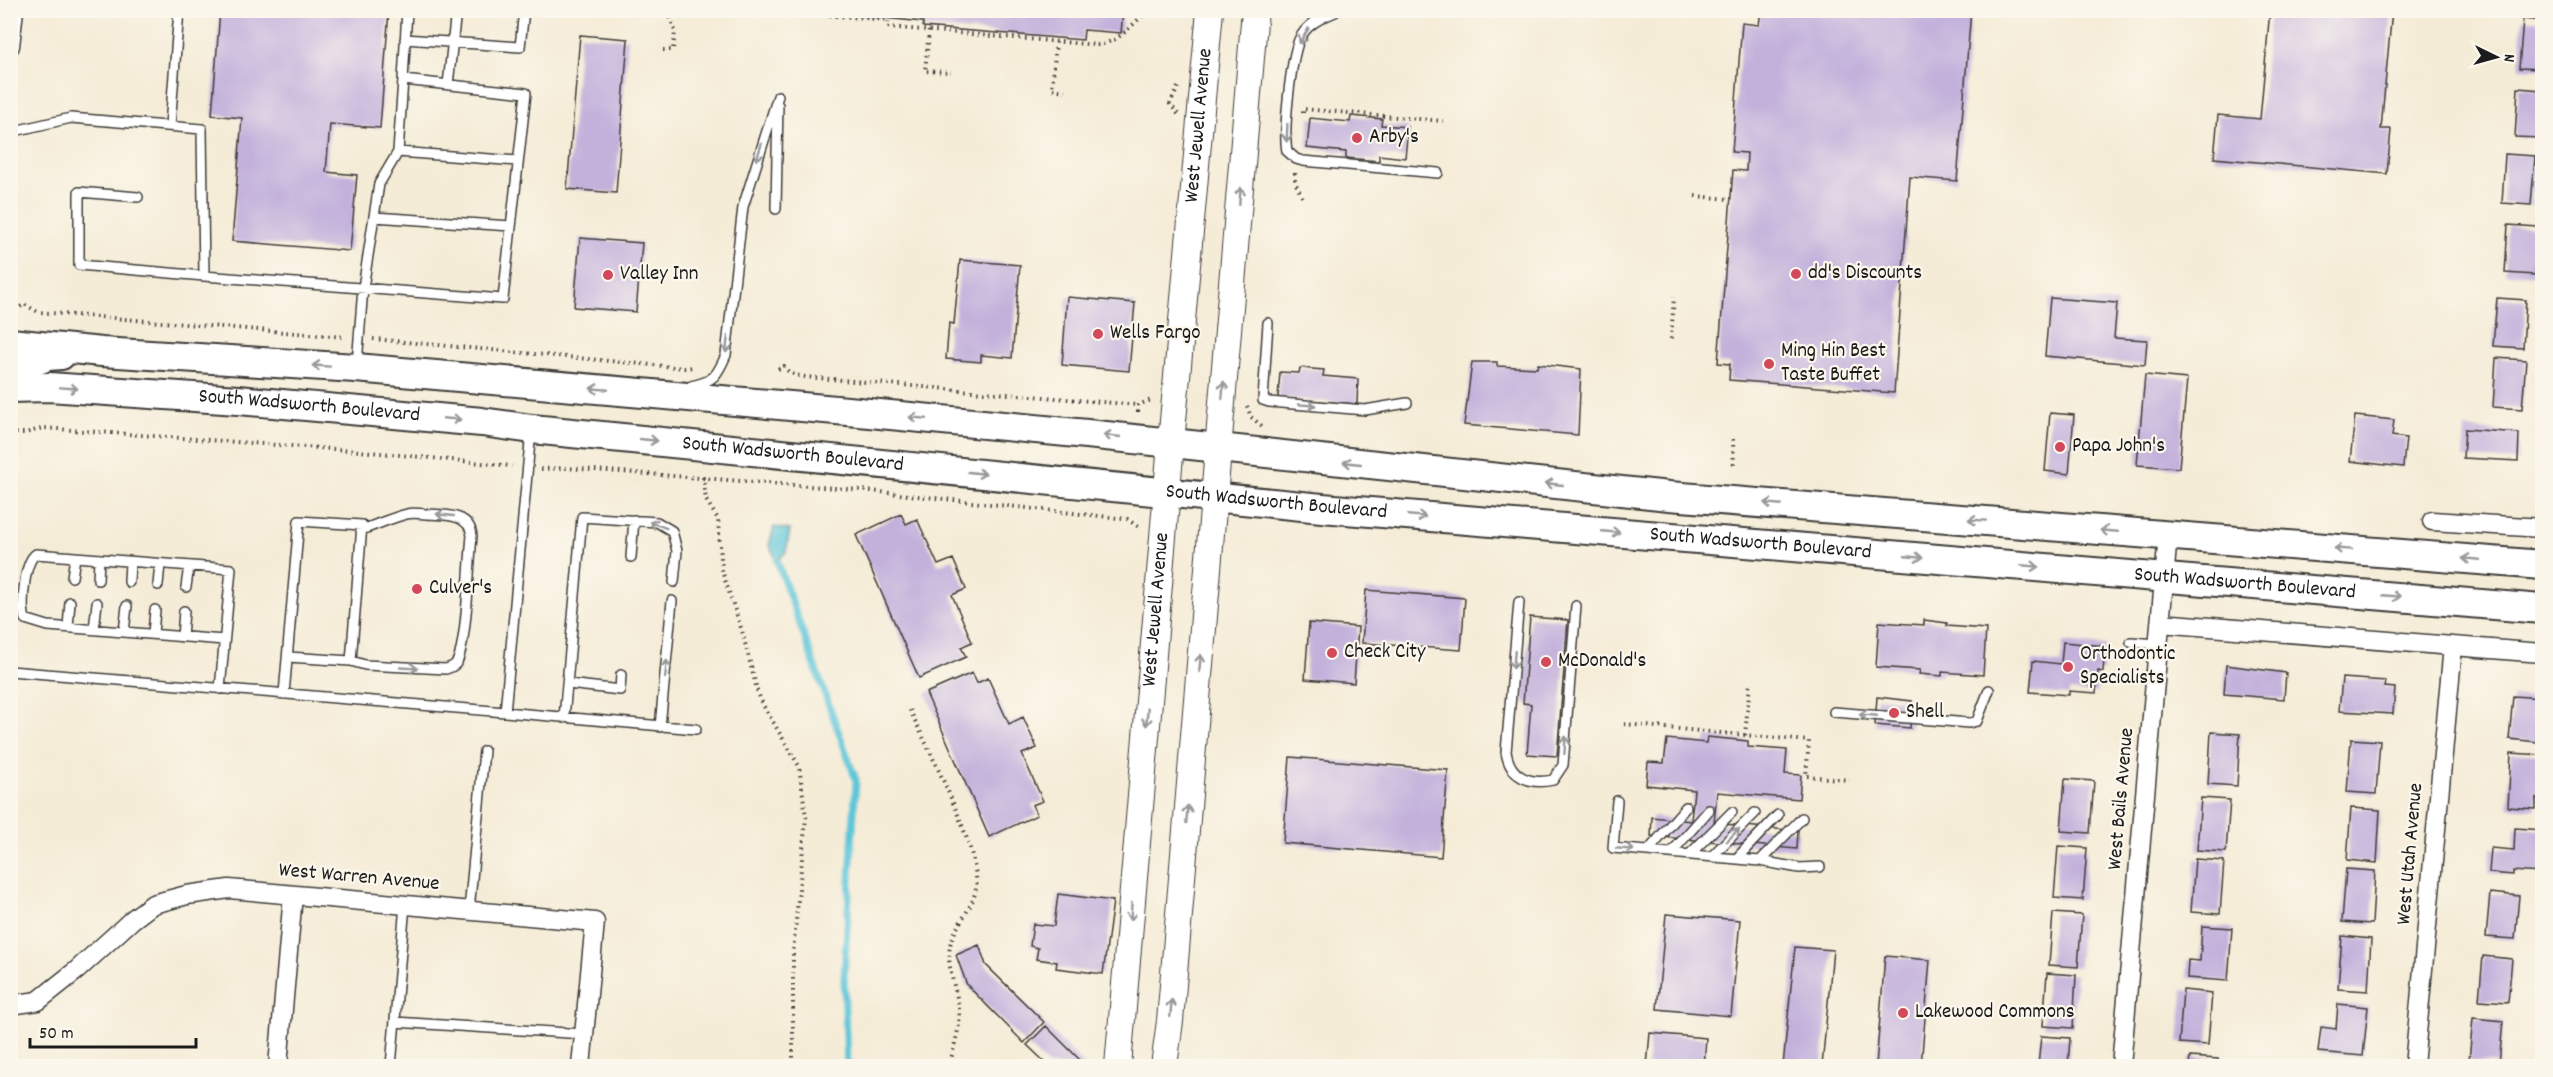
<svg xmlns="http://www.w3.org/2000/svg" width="2553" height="1077" font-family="Dekko,sans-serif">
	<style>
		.water { fill: #5dc6d9; stroke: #3c717a; stroke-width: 1.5 }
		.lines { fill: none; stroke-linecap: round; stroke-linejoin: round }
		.stream { stroke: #5dc6d9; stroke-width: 7 }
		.building { fill: #c3b1db }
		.lane-casing { stroke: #3d3b38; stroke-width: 12 }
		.street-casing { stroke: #3d3b38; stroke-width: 21 }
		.secondary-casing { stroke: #3d3b38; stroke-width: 28 }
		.primary-casing { stroke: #3d3b38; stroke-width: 32 }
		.path { stroke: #3d3b38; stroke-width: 4; stroke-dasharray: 1.5 4.5; stroke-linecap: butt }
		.lane { stroke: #fff; stroke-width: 9 }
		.street { stroke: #fff; stroke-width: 18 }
		.secondary { stroke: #fff; stroke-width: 26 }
		.primary { stroke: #fff; stroke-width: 28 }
		.oneway { stroke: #999 }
		.poi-dot { fill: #d1495b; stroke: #fbf7ec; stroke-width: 2 }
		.labels { text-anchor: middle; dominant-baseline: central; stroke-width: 4.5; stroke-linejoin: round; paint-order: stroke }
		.street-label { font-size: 21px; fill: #1c1c1c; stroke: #fbf7ec }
		.poi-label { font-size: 21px; fill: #1c1c1c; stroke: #fbf7ec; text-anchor: start }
	</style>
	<rect width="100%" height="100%" fill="#fbf7ec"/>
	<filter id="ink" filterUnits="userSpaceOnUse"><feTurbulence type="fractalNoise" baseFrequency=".0167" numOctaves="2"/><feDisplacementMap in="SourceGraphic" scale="12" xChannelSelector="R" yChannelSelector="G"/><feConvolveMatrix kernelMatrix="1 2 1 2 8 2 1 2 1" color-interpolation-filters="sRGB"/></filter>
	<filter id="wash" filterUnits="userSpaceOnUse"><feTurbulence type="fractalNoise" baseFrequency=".008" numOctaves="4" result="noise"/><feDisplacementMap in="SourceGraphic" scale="24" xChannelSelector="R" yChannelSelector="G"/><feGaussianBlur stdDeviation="1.35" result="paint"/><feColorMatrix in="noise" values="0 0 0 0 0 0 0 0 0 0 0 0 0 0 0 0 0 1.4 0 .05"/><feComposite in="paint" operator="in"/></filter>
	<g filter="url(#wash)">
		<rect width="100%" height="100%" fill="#f5ecd7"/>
		<!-- water -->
		<path class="water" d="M774,527L790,530L786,552L777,561L769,545Z"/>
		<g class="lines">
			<!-- stream -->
			<path class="stream" d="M777,561L856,780L844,978L847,1066"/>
		</g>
		<g id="blocks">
			<!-- building -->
			<path class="building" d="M220,10H389L380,128L330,124L326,172L357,175L350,251L232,241L242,118L212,115Z
				M807,10H1123L1121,33L1084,30L1083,40L923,27V22Z
				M1761,10H1971L1957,181L1910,177L1894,393L1729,380L1730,364L1718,363L1733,170L1746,171L1747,153L1732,152L1742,23L1759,25Z
				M2270,10H2392L2381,129H2391L2387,174L2214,158L2218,115L2260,119Z
				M2523,19L2542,21V69L2519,68Z
				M580,35L628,39L616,193L567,189Z
				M2518,88L2542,90V138L2515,137Z
				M1351,116L1382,119L1381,125L1408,127L1405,158L1379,155V161L1346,158V152L1307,148L1310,118L1350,122Z
				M2505,154L2535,156L2531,205L2502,203Z
				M2508,225L2538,227L2535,275L2505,273Z
				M580,238L642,243L636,312L574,307Z
				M960,260L1020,265L1012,358L981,355V362L946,359L949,323L954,324Z
				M1067,297L1135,303L1129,371L1062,365Z
				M2050,298L2117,303L2114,338L2147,340L2145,365L2045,356Z
				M2497,298L2526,300L2523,348L2493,346Z
				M2496,358L2526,360L2522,409L2493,407Z
				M1472,362H1497V366L1537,368L1538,364L1581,369L1578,435L1464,425Z
				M1300,368L1324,370L1323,376L1358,379L1357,404L1278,398L1280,372L1299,373Z
				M2145,375L2187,379L2179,468L2137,465Z
				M2050,413L2074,415L2069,474L2045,471Z
				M2355,416L2394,420L2392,436L2406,438L2403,467L2350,461Z
				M2465,429L2519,433L2518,461L2463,458Z
				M901,514L906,524L917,519L938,565L953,559L966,589L952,595L972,642L961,647L966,657L919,678L856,535Z
				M1366,590L1465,598L1461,650L1362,643Z
				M1530,617L1568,620L1557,756L1527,754L1531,704L1523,703Z
				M1924,620L1947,623V626L1986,629L1983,675L1942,672V676L1919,674L1920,670L1876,667L1879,622L1924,625Z
				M1309,623L1358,627L1354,683L1305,679Z
				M2063,642L2105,646L2103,672L2098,671L2096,693L2069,691V695L2030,692L2033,661L2061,664Z
				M2226,665L2286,673L2284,699L2224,694Z
				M972,673L977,683L988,678L1009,724L1023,717L1037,748L1022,754L1043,801L1032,805L1037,815L989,837L926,693Z
				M2342,678L2386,681L2385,687L2395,688L2393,714L2339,711Z
				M2513,696L2542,698L2538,742L2509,739Z
				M1877,697L1912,701L1910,728L1875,725Z
				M2211,732L2240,734L2237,786L2208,784Z
				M1707,737L1748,741V747L1787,750L1785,774L1801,775L1799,799L1717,792L1714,823L1798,831L1797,849L1651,836L1652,817L1691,821L1694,790L1646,785L1648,762L1664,763L1667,739L1706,743Z
				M2351,739L2380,741L2376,794L2347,792Z
				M2511,753L2542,755V799L2536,798V809L2508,807Z
				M1290,757L1448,770L1441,857L1283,843Z
				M2065,779L2094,781L2090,833L2061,831Z
				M2201,798L2230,800L2226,852L2197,850Z
				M2351,808L2380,810L2377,863L2347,860Z
				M2515,828L2542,830L2540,873L2513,871V875L2489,873L2491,848L2514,850Z
				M2058,846L2087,848L2083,900L2054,898Z
				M2195,859L2224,861L2220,914L2191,912Z
				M2346,869L2375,871L2372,924L2342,922Z
				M2490,893L2519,896L2515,939L2486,937Z
				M1058,894L1113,901L1103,974L1056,968L1057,962L1036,959L1038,948L1030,946L1033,924L1054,926Z
				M2053,913L2082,915L2078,967L2049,965Z
				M1666,914L1740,920L1731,1016L1657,1009Z
				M2202,926L2232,928L2228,981L2187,978L2188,960L2200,961Z
				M2342,936L2371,939L2368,991L2338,989Z
				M979,945L986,965L1044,1022L1024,1043L967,985L956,955Z
				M1795,947L1833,950L1822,1066H1783Z
				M1885,956L1930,960L1921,1066H1876Z
				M2483,956L2512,959L2508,1002L2479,1000Z
				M2047,973L2076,975L2073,1028L2043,1026Z
				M2183,990L2212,993L2208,1045L2179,1043Z
				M2338,1004L2368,1007L2363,1056L2318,1052L2321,1027L2336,1029Z
				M2473,1018L2503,1021L2499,1064L2469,1061Z
				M1046,1026L1086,1066H1049L1027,1045Z
				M1650,1033L1706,1038L1704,1066H1647Z
				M2041,1036L2070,1038L2068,1066H2038Z
				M2190,1057L2218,1059V1066H2189Z"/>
		</g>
	</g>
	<g filter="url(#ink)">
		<use href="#blocks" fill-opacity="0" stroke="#3d3b38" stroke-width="1.5"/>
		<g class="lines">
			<defs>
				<path id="lane" d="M1335,12C1320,18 1306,25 1299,40C1291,60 1283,130 1287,151L1296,159L1303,161L1438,173
					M405,39L520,47L524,10
					M403,80L407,10
					M448,85L456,10
					M170,126L179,10
					M10,132L71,118L202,129L204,276L503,299L526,93L403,80L398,152L518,161
					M138,197L79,192V265L204,276
					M776,209L778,105
					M374,217L511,226
					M1268,323L1263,400L1269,402L1365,410L1407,403
					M357,364L363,288L379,184L398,152
					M691,386C714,381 717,376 726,355L743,207L778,96
					M631,557L634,520
					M72,577L75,557
					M98,580L99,559
					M129,582L130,562
					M158,585L160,564
					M186,587L189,566
					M1519,602L1506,752C1510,777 1529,785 1553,780L1563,765L1576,606
					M68,627L70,602
					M94,629L97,603
					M124,632L127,606
					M153,634L155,610
					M182,637L184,611
					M2131,642L2158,644
					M351,661L365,665L446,669C451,667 454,667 457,662C467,642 469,562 472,536C470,513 444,515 426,514C420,514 413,512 407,514C391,518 376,525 361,530
					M10,671L505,712L531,431
					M568,684L620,690L621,675
					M220,689L231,569L36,554C24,562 21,605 25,619L48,626L224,640
					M284,694L299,521L362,525L351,661L288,657
					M505,712L696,729
					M1834,712L1969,723L1977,721L1989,690
					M564,718L582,517L657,522L672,531L677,551L674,582
					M660,727L672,601
					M1617,801L1613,848L1760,861L1799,868L1820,867
					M1648,851L1686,807
					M1671,853L1709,810
					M1690,854L1732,812
					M1712,856L1755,813
					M1736,859L1778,815
					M1760,861L1802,818
					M469,911L484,751
					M395,1022L584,1034
					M391,1066L405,905"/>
				<path id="street" d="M10,46L14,10
					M2432,521L2542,528
					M2160,623L2542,653
					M10,1005L38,1001L77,970L133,919L153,904L187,895L229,889L595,922L581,1066
					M278,1066L293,895
					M2121,1066L2168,535
					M2414,1066L2453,646"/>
				<g id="secondary">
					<path id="s1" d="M1118,1066L1171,443L1210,10"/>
					<path d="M1164,1066L1170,1021L1255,10"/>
				</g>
				<g id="primary">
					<path d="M10,343L102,352L356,368L859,412L1087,434L1669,496L2542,565"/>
					<path d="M10,370L48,356L61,355"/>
					<path id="s2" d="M10,388L49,387L238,400L482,422L532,429L1322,508L2542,609"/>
				</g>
			</defs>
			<!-- lane casing -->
			<use href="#lane" class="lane-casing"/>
			<!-- street casing -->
			<use href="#street" class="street-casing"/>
			<!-- secondary casing -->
			<use href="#secondary" class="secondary-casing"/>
			<!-- primary casing -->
			<use href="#primary" class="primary-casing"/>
			<!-- path -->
			<path class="path" d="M764,10L888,20L887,27L1097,45C1122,42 1131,23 1150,10
				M929,31L925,71L951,72
				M1056,42L1052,89L1065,91
				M663,50H673L675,31L668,10
				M1178,87L1170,104L1178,114
				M1303,113V109L1443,121
				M1295,173V182L1304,201
				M1695,196L1729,199
				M10,301L20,307L24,304L38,312L345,337
				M373,339L685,368L694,367
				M1671,339L1674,297
				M778,369L784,366C788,374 798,376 806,377L1138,405
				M1247,406L1251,417L1262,426
				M1138,412V405L1151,400
				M10,433H25L44,428L360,451L512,466
				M1733,439L1734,468
				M541,469L567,468L862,490L1127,519L1140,528
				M703,477L706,500L718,519L722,571L742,631L757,690L763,705L799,766L806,817L793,952V1066
				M910,710C928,749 981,850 976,888C973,910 953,927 950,946C946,967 956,987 959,1008C962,1026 952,1049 950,1066
				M1624,724L1809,741L1806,776L1849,780
				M1745,735L1750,684"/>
			<!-- lane -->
			<use href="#lane" class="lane"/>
			<!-- street -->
			<use href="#street" class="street"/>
			<!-- secondary -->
			<use href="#secondary" class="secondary"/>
			<!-- primary -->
			<use href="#primary" class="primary"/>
		</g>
		<!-- one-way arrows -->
		<defs><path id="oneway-shaft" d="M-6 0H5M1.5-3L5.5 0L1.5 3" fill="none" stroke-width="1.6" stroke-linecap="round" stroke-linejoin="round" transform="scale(1.5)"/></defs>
		<g class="oneway">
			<use href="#oneway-shaft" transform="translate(1304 36) rotate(121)"/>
			<use href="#oneway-shaft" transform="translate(1287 133) rotate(93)"/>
			<use href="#oneway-shaft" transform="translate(759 152) rotate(108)"/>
			<use href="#oneway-shaft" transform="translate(1240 196) rotate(-85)"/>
			<use href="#oneway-shaft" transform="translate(727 344) rotate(96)"/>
			<use href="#oneway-shaft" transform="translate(321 366) rotate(-176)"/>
			<use href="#oneway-shaft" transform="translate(69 388) rotate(4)"/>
			<use href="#oneway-shaft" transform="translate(599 389) rotate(-175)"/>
			<use href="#oneway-shaft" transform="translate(1223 390) rotate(-85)"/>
			<use href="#oneway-shaft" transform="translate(1307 405) rotate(4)"/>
			<use href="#oneway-shaft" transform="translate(918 418) rotate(-175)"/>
			<use href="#oneway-shaft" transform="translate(452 419) rotate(5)"/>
			<use href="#oneway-shaft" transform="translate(1112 436) rotate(-174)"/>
			<use href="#oneway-shaft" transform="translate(649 440) rotate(6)"/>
			<use href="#oneway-shaft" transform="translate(1352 463) rotate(-174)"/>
			<use href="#oneway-shaft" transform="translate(977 473) rotate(6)"/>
			<use href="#oneway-shaft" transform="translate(1554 484) rotate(-174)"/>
			<use href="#oneway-shaft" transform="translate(1773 504) rotate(-175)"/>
			<use href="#oneway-shaft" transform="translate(445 515) rotate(-174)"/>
			<use href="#oneway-shaft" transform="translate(1417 516) rotate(5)"/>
			<use href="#oneway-shaft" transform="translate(1977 520) rotate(-176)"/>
			<use href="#oneway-shaft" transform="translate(658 525) rotate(-159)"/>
			<use href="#oneway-shaft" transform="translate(2109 531) rotate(-175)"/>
			<use href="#oneway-shaft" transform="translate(1611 532) rotate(5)"/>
			<use href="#oneway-shaft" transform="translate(2343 549) rotate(-176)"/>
			<use href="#oneway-shaft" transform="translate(1914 557) rotate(5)"/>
			<use href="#oneway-shaft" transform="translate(2471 559) rotate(-175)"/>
			<use href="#oneway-shaft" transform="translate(2030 566) rotate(5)"/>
			<use href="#oneway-shaft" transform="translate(2392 596) rotate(5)"/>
			<use href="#oneway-shaft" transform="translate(1514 660) rotate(95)"/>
			<use href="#oneway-shaft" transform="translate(1200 663) rotate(-85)"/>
			<use href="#oneway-shaft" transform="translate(409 668) rotate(3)"/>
			<use href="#oneway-shaft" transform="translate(666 669) rotate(-84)"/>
			<use href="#oneway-shaft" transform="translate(1868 715) rotate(-175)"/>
			<use href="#oneway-shaft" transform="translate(1147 717) rotate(95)"/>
			<use href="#oneway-shaft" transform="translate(1565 745) rotate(-86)"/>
			<use href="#oneway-shaft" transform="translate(1187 814) rotate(-85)"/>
			<use href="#oneway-shaft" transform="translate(1733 835) rotate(-45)"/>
			<use href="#oneway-shaft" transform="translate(1625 849) rotate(5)"/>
			<use href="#oneway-shaft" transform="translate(1131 912) rotate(94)"/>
			<use href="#oneway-shaft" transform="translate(1171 1008) rotate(-85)"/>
		</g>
	</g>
	<!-- markers -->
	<g class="poi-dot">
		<circle cx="1357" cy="138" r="6"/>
		<circle cx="1796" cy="274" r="6"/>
		<circle cx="608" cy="275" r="6"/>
		<circle cx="1098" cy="334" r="6"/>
		<circle cx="1769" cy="364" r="6"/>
		<circle cx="2060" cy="447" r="6"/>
		<circle cx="417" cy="589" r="6"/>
		<circle cx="1332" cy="653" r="6"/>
		<circle cx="1546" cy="662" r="6"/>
		<circle cx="2068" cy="667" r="6"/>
		<circle cx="1894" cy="713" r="6"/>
		<circle cx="1903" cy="1013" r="6"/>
	</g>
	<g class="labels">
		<!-- street labels -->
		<g class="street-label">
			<text stroke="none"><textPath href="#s1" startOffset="944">West Jewell Avenue</textPath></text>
			<text stroke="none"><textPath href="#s2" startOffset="300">South Wadsworth Boulevard</textPath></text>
			<text stroke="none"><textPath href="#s2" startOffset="786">South Wadsworth Boulevard</textPath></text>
			<text stroke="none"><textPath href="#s2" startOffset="1272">South Wadsworth Boulevard</textPath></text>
			<text stroke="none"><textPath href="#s2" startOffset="1758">South Wadsworth Boulevard</textPath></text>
			<text stroke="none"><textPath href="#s2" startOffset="2244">South Wadsworth Boulevard</textPath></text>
			<text stroke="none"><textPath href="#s1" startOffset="458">West Jewell Avenue</textPath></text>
			<text transform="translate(2122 799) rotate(-85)">West Bails Avenue</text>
			<text transform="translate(2411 854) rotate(-85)">West Utah Avenue</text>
			<text transform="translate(359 878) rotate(5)">West Warren Avenue</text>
		</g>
		<!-- poi labels -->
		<g class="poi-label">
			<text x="1369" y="138">Arby's</text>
			<text x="1808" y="274">dd's Discounts</text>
			<text x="620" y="275">Valley Inn</text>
			<text x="1110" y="334">Wells Fargo</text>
			<text x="1781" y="352">Ming Hin Best<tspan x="1781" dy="24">Taste Buffet</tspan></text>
			<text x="2072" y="447">Papa John's</text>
			<text x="429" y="589">Culver's</text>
			<text x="1344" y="653">Check City</text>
			<text x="2080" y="655">Orthodontic<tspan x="2080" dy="24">Specialists</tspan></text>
			<text x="1558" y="662">McDonald's</text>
			<text x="1906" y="713">Shell</text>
			<text x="1915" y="1013">Lakewood Commons</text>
		</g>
	</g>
	<!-- margin -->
	<rect width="2553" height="1077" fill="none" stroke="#fbf7ec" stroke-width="36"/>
	<!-- north arrow -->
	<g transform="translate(2496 57) rotate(95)" stroke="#fbf7ec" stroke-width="4.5" paint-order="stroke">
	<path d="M0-4.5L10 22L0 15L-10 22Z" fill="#1c1c1c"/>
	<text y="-9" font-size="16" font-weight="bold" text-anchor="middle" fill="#1c1c1c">N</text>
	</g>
	<!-- scale -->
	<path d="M30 1038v9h166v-9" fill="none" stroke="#1c1c1c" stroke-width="3"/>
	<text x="39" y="1038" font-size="18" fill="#1c1c1c" stroke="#fbf7ec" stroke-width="4.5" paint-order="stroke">50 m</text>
</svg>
